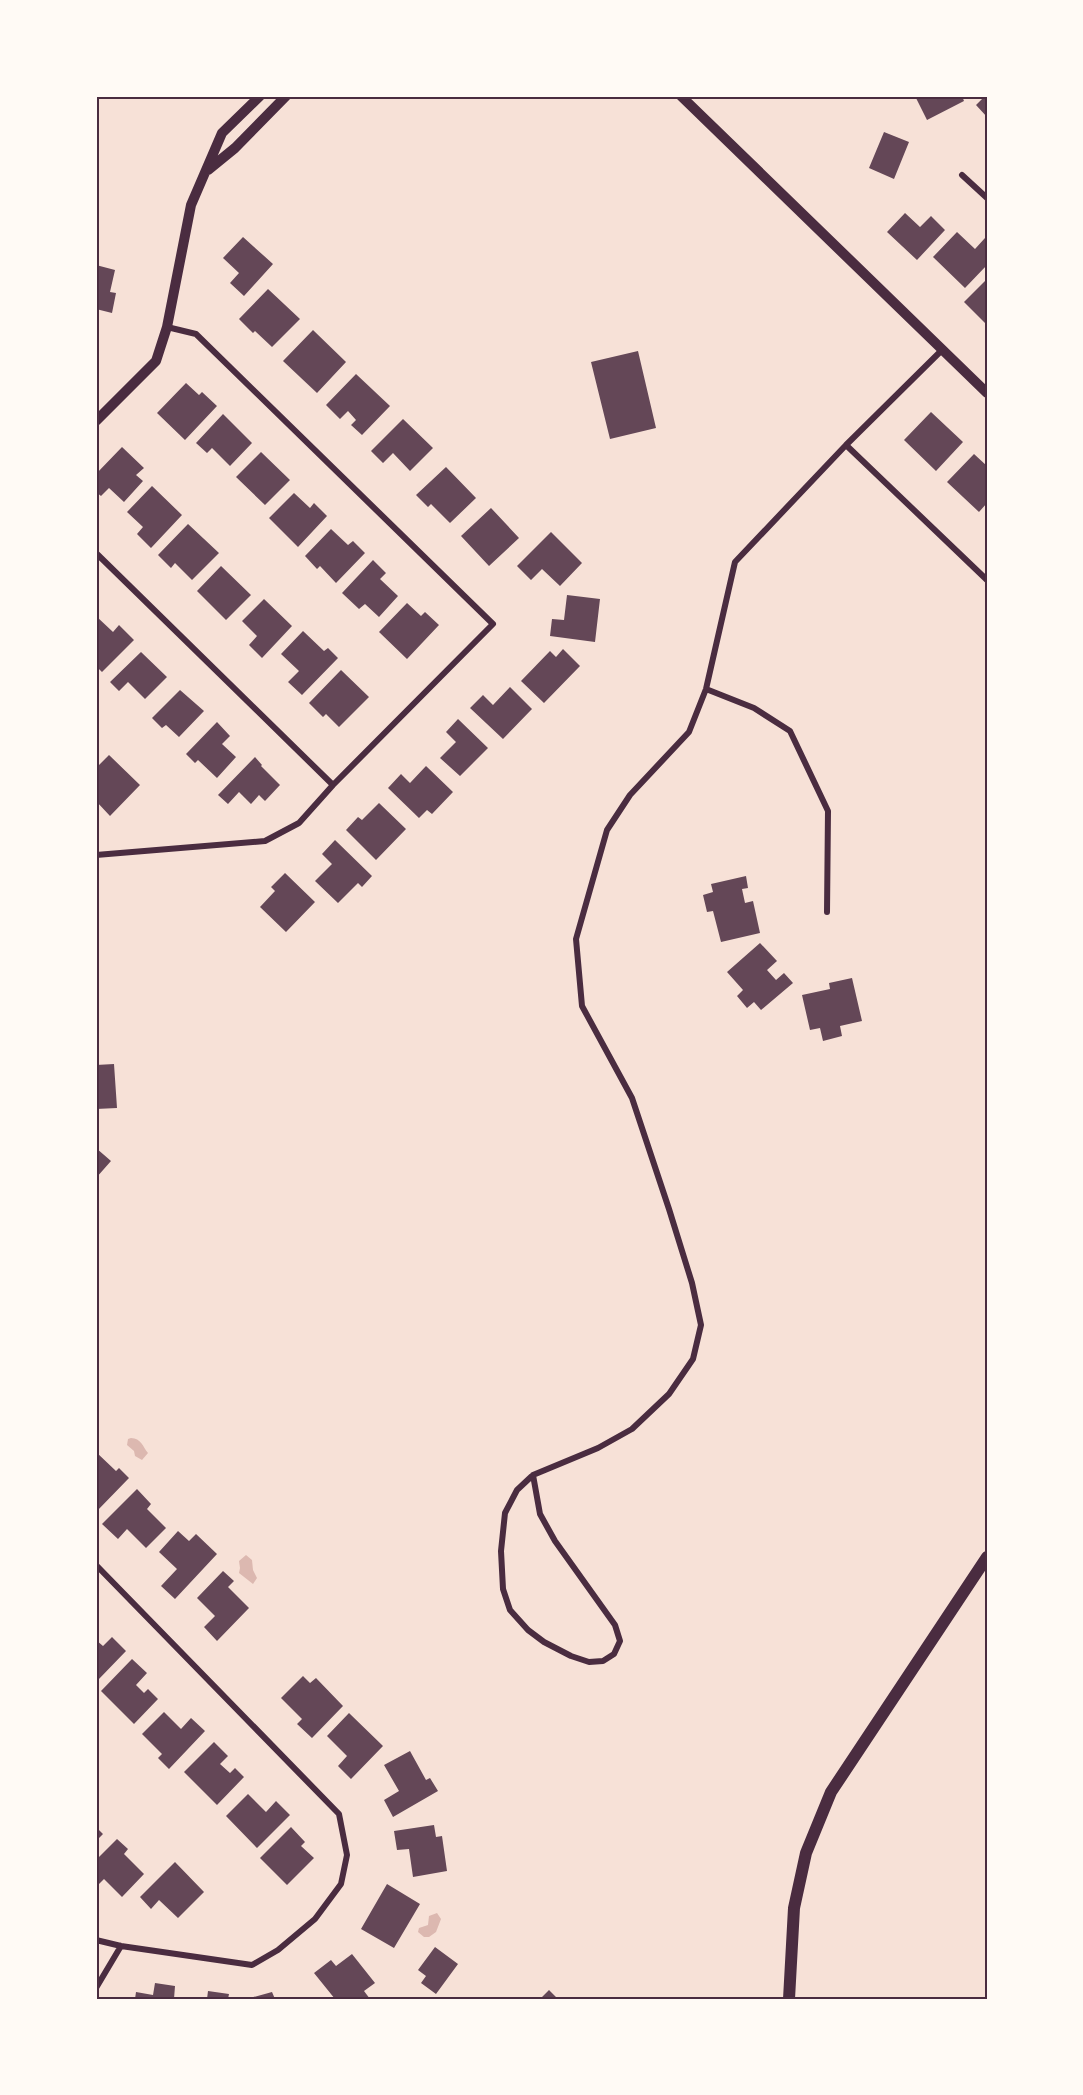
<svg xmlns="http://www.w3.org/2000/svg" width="1083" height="2095" font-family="'DM Sans',sans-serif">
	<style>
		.water { fill: #dcb8b0 }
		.building { fill: #644757 }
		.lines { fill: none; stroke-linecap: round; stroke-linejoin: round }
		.minor { stroke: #4a2c40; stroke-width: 6 }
		.tertiary { stroke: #4a2c40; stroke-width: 10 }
		.secondary { stroke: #4a2c40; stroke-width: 12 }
		.neatline { fill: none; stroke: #4a2c40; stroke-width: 2 }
	</style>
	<rect width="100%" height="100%" fill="#f7e1d7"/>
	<!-- water -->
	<path class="water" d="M131,1438C141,1438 143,1447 148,1453L142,1460L135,1456L134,1451L127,1445L128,1439Z
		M246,1555L252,1560L253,1570L257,1578L253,1584L239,1573L240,1568L239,1561Z
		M437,1913L441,1919L436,1932L429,1937H424L418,1932L419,1928L428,1925L429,1916Z"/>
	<!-- building -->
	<path class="building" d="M915,96H962L964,101L927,120Z
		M985,96H987V117L976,105Z
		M884,132L909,142L894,179L869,168Z
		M905,213L920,227L931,216L945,230L917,260L887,232Z
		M957,232L975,249L985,238L987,240V265L965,288L933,257Z
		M243,237L273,264L244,296L230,283L239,273L223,258Z
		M96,265L115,270L110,292L116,293L112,313L96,309Z
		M987,279V325L964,302Z
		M268,289L300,319L272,347L255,331L253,333L239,319Z
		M313,330L346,362L317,393L283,361Z
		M638,351L656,428L610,439L591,362Z
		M356,374L390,406L362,435L351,425L356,420L348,411L340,419L326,405Z
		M186,383L199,395L202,392L217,406L185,440L157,413Z
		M931,412L963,442L936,471L904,440Z
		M223,414L252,443L230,466L212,448L207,453L196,443Z
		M403,419L433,448L410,471L393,453L383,463L371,451Z
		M122,447L144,468L136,475L143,481L124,502L109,488L101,496L96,492V474Z
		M261,452L290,480L265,505L236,477Z
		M974,454L987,466V503L979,512L947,482Z
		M446,467L476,498L450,523L431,504L428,507L416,495Z
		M152,486L182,515L151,548L137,534L143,527L127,512Z
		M294,493L310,508L314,503L327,516L298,547L269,518Z
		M491,508L519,538L489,566L461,536Z
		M188,524L219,553L192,580L175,563L171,568L158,555Z
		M331,529L348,545L353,541L365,553L336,583L320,566L317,569L305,556Z
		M551,532L582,563L560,586L542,569L531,580L517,566Z
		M373,560L386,573L380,579L398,596L379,617L365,604L359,609L342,593Z
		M221,566L251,595L226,620L197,591Z
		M567,595L600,599L595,642L550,636L552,619L564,620Z
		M264,599L292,626L262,658L249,645L257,636L242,621Z
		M407,603L421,616L425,612L439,625L407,659L379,632Z
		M96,616L113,632L119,625L134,640L102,672L96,666Z
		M303,631L324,651L328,648L338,658L302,695L288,682L299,671L281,654Z
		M563,649L580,666L544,703L521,681L550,651L556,657Z
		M141,652L167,677L145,699L128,682L119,691L110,682Z
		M341,670L369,697L339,727L326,714L323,717L309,703Z
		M510,687L532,709L503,739L470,708L483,695L493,705Z
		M180,690L204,711L179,737L166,725L162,728L152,718Z
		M458,719L488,748L460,776L440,758L456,742L446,732Z
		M217,722L230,736L222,744L236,757L217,778L198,760L195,763L186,754Z
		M109,755L140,785L110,816L96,801V768Z
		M255,757L262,765L261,766L280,785L265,801L259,795L251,804L239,792L228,804L218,795Z
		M426,766L453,792L432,814L427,810L419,818L388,788L401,774L410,783Z
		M379,803L406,829L376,860L346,830L358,817L362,820Z
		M335,840L372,876L362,887L358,883L338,903L315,881L332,864L322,854Z
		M285,873L315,902L286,932L260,907L275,891L271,887Z
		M746,876L748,888L742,889L745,903L753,901L760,933L721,942L713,911L707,912L703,895L713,892L711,884Z
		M760,943L777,961L767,970L776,980L784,973L793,983L761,1010L754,1002L747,1008L737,996L743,990L727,972Z
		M852,978L862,1021L840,1026L842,1036L823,1041L820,1028L810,1030L802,995L830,989L829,983Z
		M114,1064L117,1108L96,1109V1065Z
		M96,1148L111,1161L96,1178Z
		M96,1452L116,1471L119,1468L129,1478L96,1512Z
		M137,1489L151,1504L147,1509L166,1528L146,1548L127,1529L118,1539L102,1524Z
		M178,1531L189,1541L196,1534L217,1554L175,1599L161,1586L177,1569L159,1552Z
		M223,1571L234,1581L228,1587L249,1608L217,1641L204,1627L215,1616L197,1598Z
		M112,1637L126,1651L98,1680L96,1678V1640L103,1646Z
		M132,1659L147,1673L136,1685L144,1693L148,1689L158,1699L134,1724L101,1691Z
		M303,1676L310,1683L316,1678L343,1706L312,1738L297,1724L302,1719L281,1698Z
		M164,1712L181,1729L191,1718L205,1731L169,1769L158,1758L162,1754L142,1734Z
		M349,1713L383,1746L351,1779L338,1766L347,1756L327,1736Z
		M214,1742L228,1756L220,1764L230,1773L235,1768L244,1777L217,1805L184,1772Z
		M410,1751L426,1780L430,1778L438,1791L393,1817L384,1800L399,1791L384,1765Z
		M248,1794L266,1812L276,1801L290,1815L257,1848L226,1816Z
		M434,1825L436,1837L442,1836L447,1871L413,1877L409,1849L397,1850L394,1831Z
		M96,1827L103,1834L96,1841Z
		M291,1827L305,1842L301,1846L314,1858L287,1885L260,1858Z
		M117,1839L128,1849L124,1854L144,1874L122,1897L104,1879L96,1887V1860Z
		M175,1862L204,1892L178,1918L159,1900L151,1909L140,1897Z
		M387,1884L420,1904L394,1948L361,1929Z
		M435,1947L458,1964L436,1994L421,1983L426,1976L418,1970Z
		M352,1954L375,1983L364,1991L370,1999H335L314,1973L331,1960L336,1966Z
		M155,1983L175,1986L174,1999H135L136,1992L153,1995Z
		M549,1990L558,1999H540Z
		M208,1991L229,1994L228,1999H207Z
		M272,1992L275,1999H250V1998Z"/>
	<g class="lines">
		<!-- minor -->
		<path class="minor" d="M962,175L987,198
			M846,445L987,580
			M96,553L333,785
			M706,689L754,708L790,731L828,811L827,912
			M96,855L265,841L299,823L333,785L493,624L196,334L167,327
			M533,1475L540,1514L555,1541L615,1625L620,1641L614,1654L603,1661L589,1662L571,1656L544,1642L528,1630L510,1610L503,1589L501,1551L505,1513L517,1490L533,1475L598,1448L632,1429L669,1394L693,1359L701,1325L692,1283L669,1209L632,1098L582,1006L576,939L607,830L630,795L689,732L706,689L735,562L846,445L942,350
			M96,1565L339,1814L347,1855L341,1884L315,1919L278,1950L252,1965L121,1946L96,1940
			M96,1988L121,1946"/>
		<!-- tertiary -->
		<path class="tertiary" d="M681,96L987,393
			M208,170L235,148L286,96
			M96,421L156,361L167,327L191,205L222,133L260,96"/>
		<!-- secondary -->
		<path class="secondary" d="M789,1999L794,1908L806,1853L831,1792L987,1557"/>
	</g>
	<!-- border -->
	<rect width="1083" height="2095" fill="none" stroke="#fffaf5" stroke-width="195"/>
	<rect x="98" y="98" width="888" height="1900" class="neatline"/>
</svg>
